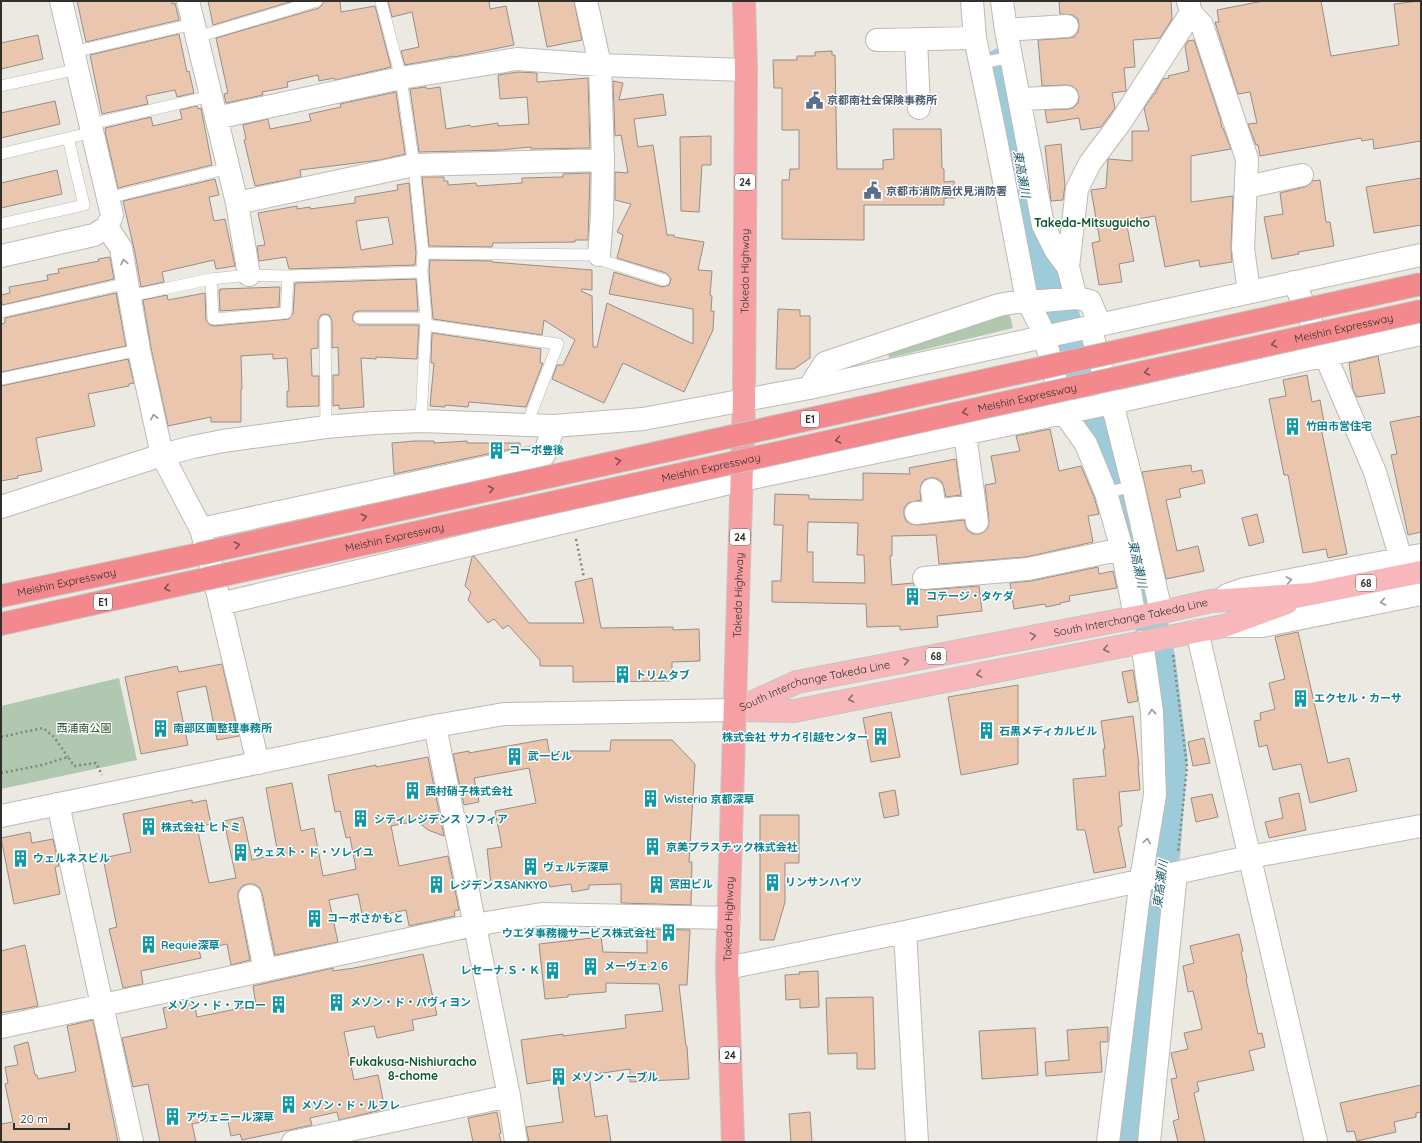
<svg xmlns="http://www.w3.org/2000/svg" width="1422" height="1143" font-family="Quicksand,'Noto Sans JP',sans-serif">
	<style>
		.green { fill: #b0c7b0 }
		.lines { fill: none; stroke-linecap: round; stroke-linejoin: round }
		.river { stroke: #9dcbda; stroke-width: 33 }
		.building { fill: #eac6ae; stroke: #958e89; fill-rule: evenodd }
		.service-casing { stroke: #bcbab3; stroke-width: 12 }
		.minor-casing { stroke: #bcbab3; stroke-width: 24 }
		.tertiary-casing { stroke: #bcbab3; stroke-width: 24 }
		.primary-casing { stroke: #c5c5c4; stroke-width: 24 }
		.trunk-casing { stroke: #c5c5c4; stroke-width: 24 }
		.motorway-casing { stroke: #c5c5c4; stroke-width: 24 }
		.path { stroke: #85847e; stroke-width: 2.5; stroke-dasharray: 2 3; stroke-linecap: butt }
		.service { stroke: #fff; stroke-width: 11 }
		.minor { stroke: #fff; stroke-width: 22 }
		.tertiary { stroke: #fff; stroke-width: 22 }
		.primary { stroke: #f8b8bb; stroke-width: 22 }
		.trunk { stroke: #f6a0a4; stroke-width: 22 }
		.motorway { stroke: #f3898d; stroke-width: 22 }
		.motorway-bridge-casing { stroke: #c5c5c4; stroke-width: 24; stroke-linecap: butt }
		.motorway-bridge { stroke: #f3898d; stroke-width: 22 }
		.oneway { stroke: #989796 }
		.oneway2 { stroke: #7e5353 }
		.oneway3 { stroke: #8a6d6c }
		.labels { text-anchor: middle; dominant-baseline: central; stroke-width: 3; stroke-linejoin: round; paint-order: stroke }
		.shield { fill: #fff; stroke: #6e6d6b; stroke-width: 1 }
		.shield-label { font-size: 10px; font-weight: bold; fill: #302f2c }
		.service-label { font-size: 11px; font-weight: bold; fill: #4e5e75; stroke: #fff; text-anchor: start }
		.street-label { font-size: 11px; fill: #302f2c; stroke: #fff }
		.culture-label { font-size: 11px; font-weight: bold; fill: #0d838f; stroke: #fff; text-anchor: start }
		.park-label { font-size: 11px; fill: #255129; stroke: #fff }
		.water-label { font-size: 12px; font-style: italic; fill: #225d6e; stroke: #fff }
		.neighbourhood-label { font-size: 12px; font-weight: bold; fill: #0a582d; stroke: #fff }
	</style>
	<rect width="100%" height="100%" fill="#ebe9e1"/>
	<!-- green -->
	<path class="green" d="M1009,312L1013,328L889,358L888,353Z
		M119,678L137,760L1,789V706Z"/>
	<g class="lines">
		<!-- river -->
		<path class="river" d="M1002,64L1032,230L1103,428L1126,507L1159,660L1171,758L1164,850L1130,1142"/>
	</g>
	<!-- building -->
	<path class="building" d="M77,1H172V4L175,3L179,20L86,42Z
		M208,1H293L213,25Z
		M324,1H340L341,12L375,6L391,67L335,80L334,78L319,81L318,75L287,82L288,87L262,92L263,95L226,103L224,94L228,93L216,38L319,8L322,5Z
		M388,1H489L490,9L506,6L514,45L454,57V56L405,65L401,51L419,47L412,12L392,17Z
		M538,1H574L582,40L547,47Z
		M1059,1H1171L1172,19L1160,38L1133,40L1135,67L1124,68L1126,90V91L1112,93L1115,108L1101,127L1081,130L1079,118L1047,123L1045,110L1068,109L1073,108L1078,103L1079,97L1077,90L1072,86L1066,85L1042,86L1038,40L1068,38L1074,37L1078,32L1079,26L1078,19L1073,15L1060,14Z
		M1263,1H1321L1331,56L1399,45L1394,4L1420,1L1421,8V141L1374,149L1373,139L1362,141L1361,138L1260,156L1258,145H1256L1248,124L1257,123L1250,92L1238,94L1215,22H1219L1217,10Z
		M179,34L187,72L189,71L194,93L177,97L175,90L146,96L148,104L102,114L90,55Z
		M38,35L43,59L1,69V43Z
		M1194,40L1220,118L1222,128H1223L1231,149L1191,156V202L1233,196L1231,247L1232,262L1200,267L1199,260L1165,267L1155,216L1126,221L1134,261L1119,264L1122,282L1099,285L1092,243L1100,241L1091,190L1106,188L1108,159L1132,161V131H1149L1144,108L1154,94L1156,93V91L1163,79L1169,78L1168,76L1189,71L1185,46L1188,41Z
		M832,51V55H835L837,169H883V160L894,159L893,129H941L942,168L944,169V182L954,181L955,198H944V205H864V240L782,239V180H789L790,169H799V130H782V88H774L773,60H797V56H815V52Z
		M518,72L537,73V82L588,78L590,148L531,149V147L501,150L419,152L410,89L426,87L427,89L440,87L446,129L470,125L471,127L498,123V126L529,124L527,97L500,99L498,75Z
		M613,81L623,83L619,100L663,94L666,115L634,119L638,147L653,145L667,235H674V237L704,242L698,270L712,271L710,295L712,296L711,311H714L713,330L684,392L623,363L604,403L552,379L557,365H563L575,340L544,320L542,335L433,319L429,272L430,260L492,261V262L592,270V290L582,289L581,291L592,296L593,347H597L607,303L693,344V309L609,294L614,272L662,287L669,285L671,279L669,276L666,273L617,258L623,235L617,232L631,204L615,200V172L628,173L621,135L615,136Z
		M396,92L405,154L380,160L300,170L301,177L255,186L244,140L246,139L243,125L268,119L270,129L311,121L309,114L341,107L340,104Z
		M55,101L60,124L1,138V113Z
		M197,106L198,109L201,108L212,165L118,188L105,131H106L105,128L151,117L153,126L182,119L180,110Z
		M711,136V165H702L699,212L681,211L680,137Z
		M1061,144L1065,185L1063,200L1051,201L1045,146Z
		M57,170L62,194L1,208V183Z
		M590,173L588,240H575V242L493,243L492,247L429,246L422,177H444V181H448V185L476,183L477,186L522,183V178L563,177V174Z
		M1421,178V225L1374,233L1366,187Z
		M215,179L219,195L209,197L214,221L225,219L235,266L216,269L214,260L162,272L164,282L141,287L135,253L123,201Z
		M1320,180L1326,222H1330L1334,246L1298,252L1299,254L1272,259L1264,217L1283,214L1280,193L1305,187L1310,184L1312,181Z
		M409,183L416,253L415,265L289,269L286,257L259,261L257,246L265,245L258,213L297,206V209L310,207V209L355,203V197L398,190L397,185ZM388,217L393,244L361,250L356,221Z
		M110,257L114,279L2,305L1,295L10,293L9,287L48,280L47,275L59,273L58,269L99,261L98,259Z
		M416,279L418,311H359L355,312L353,315V321L359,325H419L417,359L376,357V359L361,358L364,407L339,409V405L333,406V375H339L338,347L332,348V321L329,315L325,314L321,315L318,321V348L311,349L312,376H319V406L287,407V391H289L287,358L273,359V354L241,356L242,389H241V422H211V417L168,426L151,348L143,300L167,295L168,300L205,293L206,320L210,325L214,326L289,319L293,313L295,283Z
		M280,287L279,307L220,311L219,290H221L220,289Z
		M116,293L126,346L1,372V324L5,323V318Z
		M778,309L800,310V316H810V358L794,369H776Z
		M432,333L541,349L540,363H543L526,407L469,402L468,407L445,405V407L430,406L434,363H431V359Z
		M1378,356L1385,393L1357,397L1353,390L1349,363Z
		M128,359L134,383L129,384V386L88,394L95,426L36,438L42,471L17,476L18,478L1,481V386Z
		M1307,375L1312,402L1320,400L1324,422L1320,423L1347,554L1328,558L1326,549L1303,553L1288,475H1284L1269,399L1286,396L1283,380Z
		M1421,416V532L1408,535L1391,455L1397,454L1390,422Z
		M1050,429L1059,471L1081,466L1094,497L1099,514L1088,516L1093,542L1026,557L939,564L936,535L892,536V556H890L892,585L913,583L918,589L925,590L979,586L982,611L937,616L938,627L900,630V626L867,627L866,604L772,602V581H781L783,525H774L775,494L809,495V499L863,500V473L910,474L909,468L956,459L961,495L946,497L944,488L942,482L936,478H930L924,480L921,485L920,491L921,500L908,503L904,508V515L906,521L911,524L917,525L964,520L967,530L973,534H979L984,532L988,527L989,521L985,485L996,483L991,456L1020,451L1016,436ZM808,522L858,523L857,555H864L865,583L813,582V552H807Z
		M414,441H434V443L467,441V443H520V447L394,474L392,443Z
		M1191,465L1192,472L1202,470L1205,483L1179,489L1181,497L1166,500L1177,551L1198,546L1204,571L1166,579L1142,472Z
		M1257,514L1264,542L1249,546L1242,518Z
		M474,556L529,623H584L575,582L592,578L601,628L673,627V630L699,629L700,661L672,662V681L573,682V666H540V660L508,625L503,629L494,619L488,623L468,600L471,592L465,586L472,557Z
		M1098,567L1099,574L1113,571L1117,588L1069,596L1070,601L1060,603L1061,604L1046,607L1045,604L1014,609L1010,583L1031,581Z
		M1298,632L1328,763L1349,758L1357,791L1310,803L1301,764L1273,770L1267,745L1259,747L1254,721L1261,720L1260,713L1275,709L1269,683L1285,679L1275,637Z
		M222,664L239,736L217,740L206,686L177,692L188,745L141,754L125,677L177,666L179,672Z
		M1133,670L1138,701L1128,703L1122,672Z
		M1018,685V764L961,775L948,697Z
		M891,712L900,757L871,762L863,718Z
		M1133,716L1139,765H1138L1140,790L1119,792L1122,826L1118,827L1126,867L1094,873L1085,830H1077L1073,779L1106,776L1103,749H1105L1101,721Z
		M1204,738L1210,763L1193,766L1188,742Z
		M547,739L549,751H610L611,740H672L695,764L689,862H692L691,905L621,903V884L589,885V889L572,892L571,884L550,887L549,884L521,889L520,880L491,884L487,849L502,847L495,811L536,803L529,768L474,778L479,802L464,805L453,754L469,751V753Z
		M428,757L444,836L428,830L417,821L391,826L399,866L448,856L459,910L454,911L455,916L409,926L406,910L363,919L358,894L329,900L338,942L275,955L262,893L260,888L254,884H247L242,886L238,892V898L250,960L231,965L227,944L199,950L201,958L141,971L143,984L123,988L109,929L117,927L103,858L131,852L123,814L192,800V803L206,800L211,824L197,827L209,883L236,878L224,821L243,817L252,860L278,854L266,788L292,783L301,831L314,828L323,876L356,869L350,837L346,838L340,811L335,812L328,775L376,765V767Z
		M895,790L899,815L884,818L879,793Z
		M1299,793L1306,830L1269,838L1265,822L1283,818L1279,798Z
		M1212,794L1218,817L1196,822L1191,798Z
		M760,815H799V863H785V902L774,940H760Z
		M30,832L32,843L53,839L59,866L55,867L60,894L14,904L1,838Z
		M647,929L690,930L687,985H679L686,1046H687L689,1079L630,1082V1069L589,1075L595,1117L607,1115L611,1142H529L526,1127L563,1122L557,1079L527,1084L521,1040L563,1034V1036L626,1028L625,1015L663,1011L659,984L606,983V992L568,995V997L545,999L539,944L601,937L603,952L647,953Z
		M1239,934L1243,951L1241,952L1247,978L1246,979L1258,1034L1262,1033L1265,1047L1249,1051L1254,1070L1197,1082L1199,1091L1194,1093L1205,1142H1178L1173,1121L1179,1119L1171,1079L1177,1078L1171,1053L1188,1049L1184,1033L1202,1029L1193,991L1188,992L1183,966L1194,963L1190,946Z
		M25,945L38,1006L1,1013V951Z
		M423,954L437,1015L412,1020L414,1030L377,1038L374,1026L344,1032L354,1080L378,1075L385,1109L339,1120L337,1112L310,1118L312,1125L242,1140L240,1134L231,1136L227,1117L192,1124L196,1142H160L148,1084L133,1087L122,1038L167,1028L163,1008L194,1002L197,1017L256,1005L253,986L333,968V971L354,968Z
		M818,971L819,1007L800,1008V999L786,1000L785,975L800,974L799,972Z
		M873,997L875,1069H857V1053L828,1054L826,998Z
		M93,1020L118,1142H1V1124L13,1122L5,1084L8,1083L5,1067L18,1065L14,1046L28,1042L35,1075H37L38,1079L74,1072L76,1071L67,1026Z
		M1108,1027V1042H1100L1102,1072L1046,1076L1045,1062L1069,1060L1067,1030Z
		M1035,1028L1038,1075L982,1079L979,1031Z
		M1421,1085V1112L1416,1113V1117L1394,1122L1396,1132L1357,1141L1354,1131L1347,1132L1340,1103Z
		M497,1112L501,1133L499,1134L501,1142H473L468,1118Z
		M810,1112L812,1142H791L789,1114Z"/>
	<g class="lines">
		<defs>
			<path id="service" d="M381,1L401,78L414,165L423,253L422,272L426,318L421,421
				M197,37L317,1
				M73,52L193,24
				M981,63L1012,57
				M1,86L78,69
				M91,124L211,96
				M1,154L93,132
				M108,198L229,168
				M1,224L84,205L68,138
				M423,253L599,255L604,261L664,280
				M211,279L213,319L286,313L288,276
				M130,296L211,279L249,275L288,276L422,272
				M1,312L128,283
				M359,318H426
				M325,321L326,427
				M426,325L558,344L527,424
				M1,379L139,350
				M1106,493L1133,486"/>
			<path id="minor" d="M188,1L237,203L249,275
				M586,1L600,65L603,160L602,215L599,255
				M972,1L975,38L994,129L1027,300L1040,325L1048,350L1064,413L1086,444L1106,493L1122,549L1135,617
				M1002,1L1006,30L1043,225L1056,251L1068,267L1076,298
				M1191,13L1202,25L1247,159L1243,248L1249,292
				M1006,30L1067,26
				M916,39L919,108
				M877,40L975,38
				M1020,99L1067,97
				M216,118L401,78L517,59L600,65L746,70
				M1246,187L1302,175
				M237,203L414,165L603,160
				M107,227L121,248L139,350L162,455L201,529L212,569L258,763
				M1,256L94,235L107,227L112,215L61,1
				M1068,267L1077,189L1090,163L1120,123L1191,13L1188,1
				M1294,282L1375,472L1401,559
				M1090,327L1112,403L1133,486L1161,612
				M809,388L825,363L999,305L1027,300L1043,301L1076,298L1090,301L1100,325
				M965,434L977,522
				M932,490L935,510
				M916,513L975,506
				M201,529L544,455L554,426
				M924,578L1028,569L1122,549
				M1227,595L1244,589L1421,555
				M220,604L742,480L1112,403L1421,334
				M1227,626H1262L1421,594
				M435,726L509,1096L516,1142
				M58,804L132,1142
				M250,896L265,970
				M905,932L917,1142
				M727,968L905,932L1249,857
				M1,1027L474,925L542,914L729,918
				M293,1142L509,1096
				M1108,1142L1141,879L1155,795L1152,712L1142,642
				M1149,1142L1176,873"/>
			<path id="tertiary" d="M1,507L162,455L193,447L223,441L326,427L374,423L421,421L554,426L643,419L809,388L1421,255
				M1197,631L1316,1142
				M1,816L435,726L504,714L735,710
				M1249,857L1421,826"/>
			<g id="primary">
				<path id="s1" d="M735,710L797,682L1157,613L1211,601L1311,594L1421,572"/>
				<path d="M740,710L794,711L1224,626L1287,603"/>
			</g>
			<g id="trunk">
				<path id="s2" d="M733,1142L727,968L744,400L746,70L744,1"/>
			</g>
			<g id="motorway">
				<path id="s3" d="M1,596L199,554"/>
				<path d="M1,624L205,579"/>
			</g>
		</defs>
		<!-- service casing -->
		<use href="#service" class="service-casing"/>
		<!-- minor casing -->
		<use href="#minor" class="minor-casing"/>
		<!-- tertiary casing -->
		<use href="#tertiary" class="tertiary-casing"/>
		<!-- primary casing -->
		<use href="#primary" class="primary-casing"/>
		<!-- trunk casing -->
		<use href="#trunk" class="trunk-casing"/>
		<!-- motorway casing -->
		<use href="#motorway" class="motorway-casing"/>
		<!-- path -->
		<path class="path" d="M576,539L584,578
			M1173,655L1187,767L1178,853
			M1,737L43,728L54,737L68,757
			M1,773L42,765L68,757L74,766L96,763L102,775"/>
		<!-- service -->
		<use href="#service" class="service"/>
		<!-- minor -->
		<use href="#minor" class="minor"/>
		<!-- tertiary -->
		<use href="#tertiary" class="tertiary"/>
		<!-- primary -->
		<use href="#primary" class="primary"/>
		<!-- trunk -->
		<use href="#trunk" class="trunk"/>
		<!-- motorway -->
		<use href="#motorway" class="motorway"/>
		<defs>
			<g id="motorway-bridge">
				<path d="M199,554L1421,284"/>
				<path id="s4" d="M205,579L1421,311"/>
			</g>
		</defs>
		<!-- motorway-bridge casing -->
		<use href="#motorway-bridge" class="motorway-bridge-casing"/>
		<!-- motorway-bridge -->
		<use href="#motorway-bridge" class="motorway-bridge"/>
	</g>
	<!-- one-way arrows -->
	<defs><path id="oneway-chevron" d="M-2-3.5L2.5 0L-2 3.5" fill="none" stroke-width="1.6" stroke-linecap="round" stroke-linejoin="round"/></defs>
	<g class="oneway">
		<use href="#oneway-chevron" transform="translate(124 262) rotate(-100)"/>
		<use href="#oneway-chevron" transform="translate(154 417) rotate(-102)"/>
		<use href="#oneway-chevron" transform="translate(1289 580) rotate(-11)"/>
		<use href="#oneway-chevron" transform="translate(1383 602) rotate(169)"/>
		<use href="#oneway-chevron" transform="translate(1152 712) rotate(-96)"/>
		<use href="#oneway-chevron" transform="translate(1147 841) rotate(-81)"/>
	</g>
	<g class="oneway2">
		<use href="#oneway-chevron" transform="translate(1274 344) rotate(168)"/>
		<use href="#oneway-chevron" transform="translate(1147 372) rotate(168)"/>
		<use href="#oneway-chevron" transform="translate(965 412) rotate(168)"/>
		<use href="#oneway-chevron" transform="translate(838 440) rotate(168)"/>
		<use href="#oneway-chevron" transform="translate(618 461) rotate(-12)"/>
		<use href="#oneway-chevron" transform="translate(491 489) rotate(-12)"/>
		<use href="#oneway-chevron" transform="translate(364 517) rotate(-12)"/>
		<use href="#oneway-chevron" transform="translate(237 545) rotate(-12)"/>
		<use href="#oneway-chevron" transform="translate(167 588) rotate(167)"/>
	</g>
	<g class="oneway3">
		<use href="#oneway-chevron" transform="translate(1033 636) rotate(-11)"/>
		<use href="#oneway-chevron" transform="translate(1106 649) rotate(169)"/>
		<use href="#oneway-chevron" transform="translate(906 661) rotate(-11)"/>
		<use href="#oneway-chevron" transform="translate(979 674) rotate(169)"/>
		<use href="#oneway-chevron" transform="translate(851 699) rotate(169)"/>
	</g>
	<!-- icons -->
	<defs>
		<symbol id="civic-bare" viewBox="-9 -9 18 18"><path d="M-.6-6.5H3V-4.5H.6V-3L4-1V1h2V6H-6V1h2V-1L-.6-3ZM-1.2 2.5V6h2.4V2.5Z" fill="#5c6f8a" stroke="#fff" stroke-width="2.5" paint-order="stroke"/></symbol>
		<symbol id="building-bare" viewBox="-9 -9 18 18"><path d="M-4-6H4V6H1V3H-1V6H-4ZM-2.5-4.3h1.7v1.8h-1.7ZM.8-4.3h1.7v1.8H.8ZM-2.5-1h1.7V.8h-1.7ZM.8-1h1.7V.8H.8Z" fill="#0f9aa8" stroke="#fff" stroke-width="2.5" paint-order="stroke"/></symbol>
	</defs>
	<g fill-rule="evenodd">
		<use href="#civic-bare" x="802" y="88" width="25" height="25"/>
		<use href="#civic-bare" x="860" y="178" width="25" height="25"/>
		<use href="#building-bare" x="1280" y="414" width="25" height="25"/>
		<use href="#building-bare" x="484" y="438" width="25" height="25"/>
		<use href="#building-bare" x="900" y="584" width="25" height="25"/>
		<use href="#building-bare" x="610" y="662" width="25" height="25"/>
		<use href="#building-bare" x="1288" y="686" width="25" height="25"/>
		<use href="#building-bare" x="148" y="716" width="25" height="25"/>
		<use href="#building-bare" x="974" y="718" width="25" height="25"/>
		<use href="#building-bare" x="868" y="724" width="25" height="25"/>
		<use href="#building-bare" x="502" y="744" width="25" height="25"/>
		<use href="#building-bare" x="400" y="778" width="25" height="25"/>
		<use href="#building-bare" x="638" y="786" width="25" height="25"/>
		<use href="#building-bare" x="348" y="806" width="25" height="25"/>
		<use href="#building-bare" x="136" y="814" width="25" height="25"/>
		<use href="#building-bare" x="640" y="834" width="25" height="25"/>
		<use href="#building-bare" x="228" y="840" width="25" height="25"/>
		<use href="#building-bare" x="8" y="846" width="25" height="25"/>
		<use href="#building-bare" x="518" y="854" width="25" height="25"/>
		<use href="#building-bare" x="760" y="870" width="25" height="25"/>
		<use href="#building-bare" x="644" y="872" width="25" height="25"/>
		<use href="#building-bare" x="424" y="872" width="25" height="25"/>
		<use href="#building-bare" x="302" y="906" width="25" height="25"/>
		<use href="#building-bare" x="656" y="920" width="25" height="25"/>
		<use href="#building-bare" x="136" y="932" width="25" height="25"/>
		<use href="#building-bare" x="578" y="954" width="25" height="25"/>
		<use href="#building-bare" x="540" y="958" width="25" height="25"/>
		<use href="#building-bare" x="324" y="990" width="25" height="25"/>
		<use href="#building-bare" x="266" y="992" width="25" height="25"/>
		<use href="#building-bare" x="546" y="1064" width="25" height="25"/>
		<use href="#building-bare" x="276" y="1092" width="25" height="25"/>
		<use href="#building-bare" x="160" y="1104" width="25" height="25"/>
	</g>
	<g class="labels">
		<!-- shield labels -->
		<g class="shield">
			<rect x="735" y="174" width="20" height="16" rx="3"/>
			<rect x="801" y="411" width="18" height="16" rx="3"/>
			<rect x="730" y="529" width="20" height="16" rx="3"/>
			<rect x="1356" y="575" width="20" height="16" rx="3"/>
			<rect x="94" y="594" width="18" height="16" rx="3"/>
			<rect x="926" y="648" width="20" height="16" rx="3"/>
			<rect x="720" y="1047" width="20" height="16" rx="3"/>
		</g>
		<g class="shield-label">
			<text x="745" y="182">24</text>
			<text x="810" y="419">E1</text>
			<text x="740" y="537">24</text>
			<text x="1366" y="583">68</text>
			<text x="103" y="602">E1</text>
			<text x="936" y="656">68</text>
			<text x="730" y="1055">24</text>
		</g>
		<!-- service labels -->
		<g class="service-label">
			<text x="827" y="100">京都南社会保険事務所</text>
			<text x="886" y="191">京都市消防局伏見消防署</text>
		</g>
		<!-- street labels -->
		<g class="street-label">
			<text stroke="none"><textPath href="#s2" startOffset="871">Takeda Highway</textPath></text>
			<text stroke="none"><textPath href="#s4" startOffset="1166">Meishin Expressway</textPath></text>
			<text stroke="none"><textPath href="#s4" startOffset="842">Meishin Expressway</textPath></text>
			<text stroke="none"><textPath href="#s4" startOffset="518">Meishin Expressway</textPath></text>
			<text stroke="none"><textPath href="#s4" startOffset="194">Meishin Expressway</textPath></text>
			<text stroke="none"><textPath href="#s3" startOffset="67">Meishin Expressway</textPath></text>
			<text stroke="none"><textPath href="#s2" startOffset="547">Takeda Highway</textPath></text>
			<text stroke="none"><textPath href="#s1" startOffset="408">South Interchange Takeda Line</textPath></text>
			<text stroke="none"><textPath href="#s1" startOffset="84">South Interchange Takeda Line</textPath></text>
			<text stroke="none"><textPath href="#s2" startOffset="223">Takeda Highway</textPath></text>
		</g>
		<!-- culture labels -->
		<g class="culture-label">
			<text x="1306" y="426">竹田市営住宅</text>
			<text x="509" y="450">コーポ豊後</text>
			<text x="926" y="596">コテージ・タケダ</text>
			<text x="635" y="675">トリムタブ</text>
			<text x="1314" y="698">エクセル・カーサ</text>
			<text x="173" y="728">南部区画整理事務所</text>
			<text x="999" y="731">石黒メディカルビル</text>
			<text x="868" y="737" text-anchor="end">株式会社 サカイ引越センター</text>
			<text x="528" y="756">武一ビル</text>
			<text x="425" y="791">西村硝子株式会社</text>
			<text x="664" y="799">Wisteria 京都深草</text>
			<text x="374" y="819">シティレジデンス ソフィア</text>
			<text x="161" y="827">株式会社 ヒトミ</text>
			<text x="666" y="847">京美プラスチック株式会社</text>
			<text x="253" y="852">ウェスト・ド・ソレイユ</text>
			<text x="33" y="858">ウェルネスビル</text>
			<text x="543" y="867">ヴェルデ深草</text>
			<text x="785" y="882">リンサンハイツ</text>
			<text x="669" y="884">宮田ビル</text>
			<text x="449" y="885">レジデンスSANKYO</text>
			<text x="327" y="918">コーポさかもと</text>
			<text x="656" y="933" text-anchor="end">ウエダ事務機サービス株式会社</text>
			<text x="161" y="945">Requie深草</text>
			<text x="604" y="966">メーヴェ２６</text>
			<text x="540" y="970" text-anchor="end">レセーナ.Ｓ・Ｋ</text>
			<text x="350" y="1002">メゾン・ド・パヴィヨン</text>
			<text x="266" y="1005" text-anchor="end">メゾン・ド・アロー</text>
			<text x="571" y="1077">メゾン・ノーブル</text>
			<text x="301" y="1105">メゾン・ド・ルフレ</text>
			<text x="186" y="1117">アヴェニール深草</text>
		</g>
		<!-- park labels -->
		<g class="park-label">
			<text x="84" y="728">西浦南公園</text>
		</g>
		<!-- water labels -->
		<g class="water-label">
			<text transform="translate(1022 174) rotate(80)">東高瀬川</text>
			<text transform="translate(1138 564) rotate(78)">東高瀬川</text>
			<text transform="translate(1160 884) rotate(-83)">東高瀬川</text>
		</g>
		<!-- neighbourhood labels -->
		<g class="neighbourhood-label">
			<text x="1092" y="222">Takeda-Mitsuguicho</text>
			<text x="413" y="1061">Fukakusa-Nishiuracho<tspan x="413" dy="14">8-chome</tspan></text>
		</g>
	</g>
	<!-- border -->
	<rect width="1422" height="1143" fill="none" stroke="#302f2c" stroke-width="4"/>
	<!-- scale -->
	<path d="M14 1123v6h55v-6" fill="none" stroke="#302f2c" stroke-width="2"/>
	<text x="20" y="1123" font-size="12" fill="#302f2c" stroke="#ffffff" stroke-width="3" paint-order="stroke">20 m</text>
</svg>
